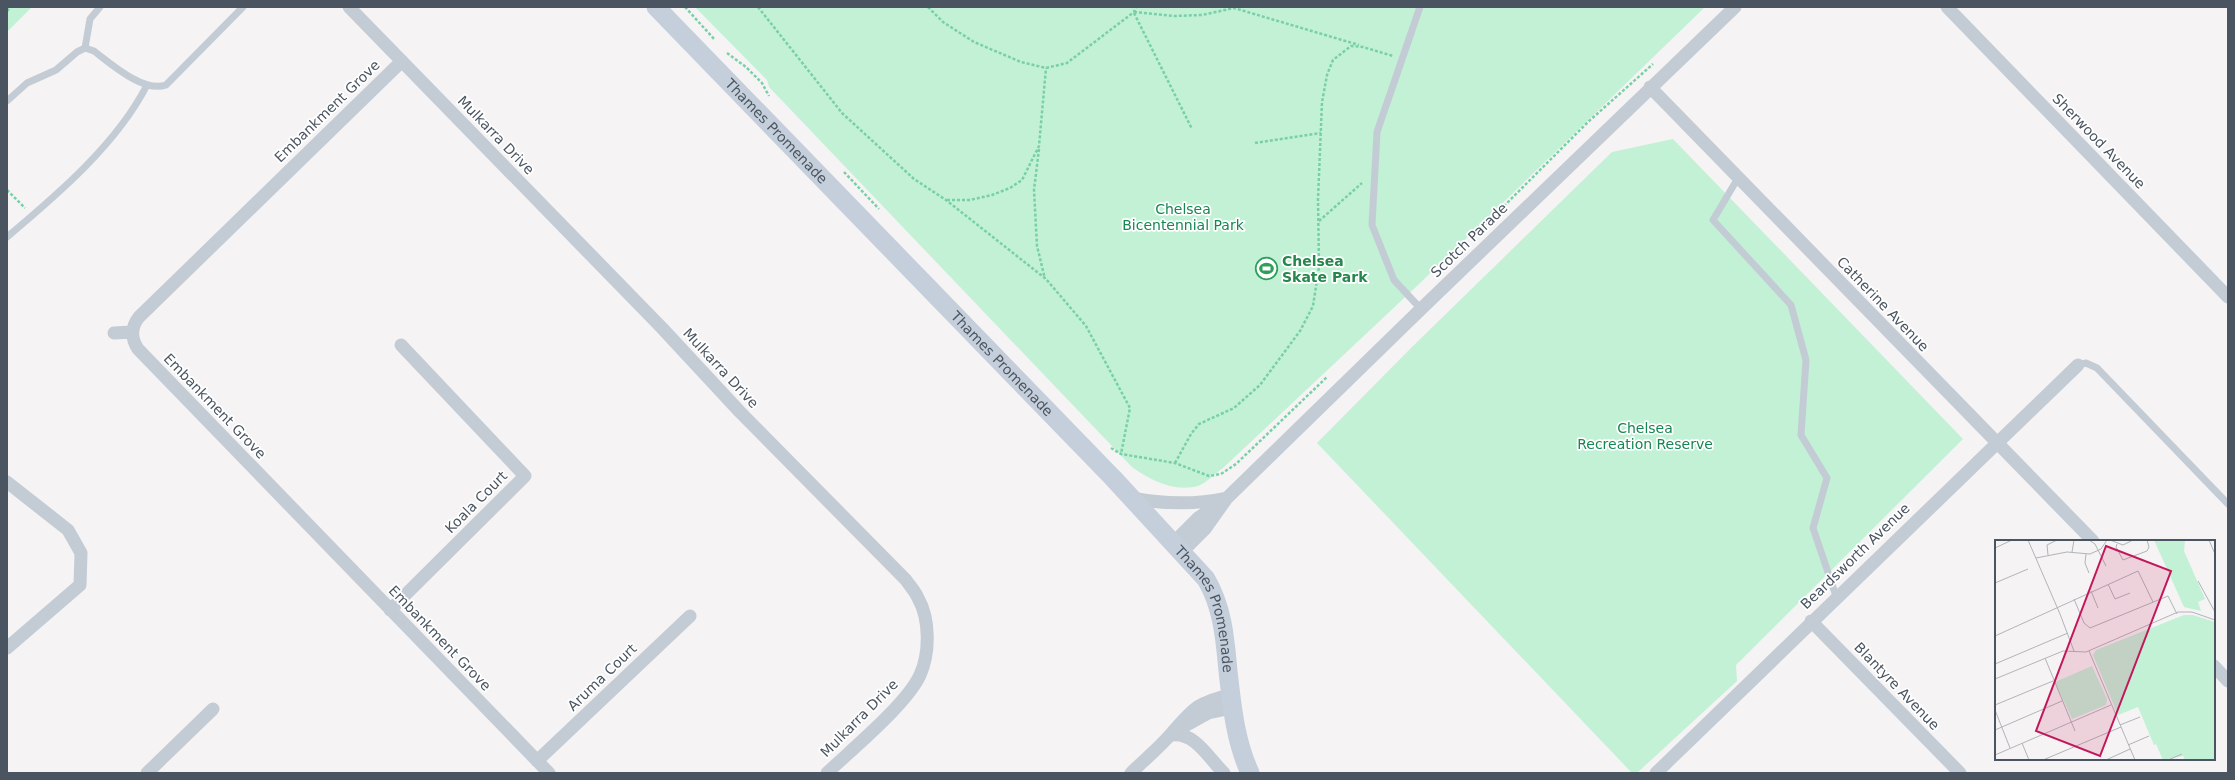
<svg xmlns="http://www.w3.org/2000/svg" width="2235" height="780" font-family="'DejaVu Sans',sans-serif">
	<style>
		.green { fill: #c2f1d6 }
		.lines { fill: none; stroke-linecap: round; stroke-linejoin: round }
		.path { stroke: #79d0a8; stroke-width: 2.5; stroke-dasharray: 3 2; stroke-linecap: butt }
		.lane { stroke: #c3ccd4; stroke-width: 7 }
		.street { stroke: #c3ccd4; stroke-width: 13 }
		.secondary { stroke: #c5cfdb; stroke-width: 19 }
		.labels { text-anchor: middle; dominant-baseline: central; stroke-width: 3.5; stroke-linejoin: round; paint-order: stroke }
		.street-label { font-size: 14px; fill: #4a5561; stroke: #fff }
		.park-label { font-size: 14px; fill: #168652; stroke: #fff }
		.leisure-label { font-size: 14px; font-weight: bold; fill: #27864d; stroke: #fff; text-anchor: start }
		.inset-road { fill: none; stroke: #b1b4b9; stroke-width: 1 }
		.view { fill: #c2185b; fill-opacity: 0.15; stroke: #c2185b; stroke-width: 2 }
		.inset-edge { fill: none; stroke: #4a5561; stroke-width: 2 }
	</style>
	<rect width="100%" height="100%" fill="#f5f3f3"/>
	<!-- green -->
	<path class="green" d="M7,7H32L7,32Z
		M695,7H1705L1418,285L1223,468C1216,473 1206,483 1198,486C1173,492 1152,481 1132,467L769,87L767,80Z
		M1673,139L1963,439L1736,665L1737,681L1637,773H1632L1317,443L1411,348L1612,152Z"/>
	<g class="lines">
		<!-- path -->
		<path class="path" d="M685,7L715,40
			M758,7L842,113L914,179L946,200L1046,279L1086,326L1130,408L1121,454
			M928,7L943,22L974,42L1021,62L1046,68L1067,63L1134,12L1136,7
			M7,11L11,7
			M1134,12L1174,16L1202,15L1234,8L1359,45
			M1134,13L1192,129
			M727,53L746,67L762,83L769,96
			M1255,143L1321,133
			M1039,149L1034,190L1037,246L1045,279
			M844,172L879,209
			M7,190L25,208
			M947,200H970L992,195L1010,188L1022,180L1039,146L1046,68
			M1319,221L1362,183
			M1472,238L1588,122L1653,64
			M1111,448L1121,454L1175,463L1209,476L1221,474L1236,464L1327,377
			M1175,463L1191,434L1199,424L1234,408L1260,385L1300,331L1313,306L1319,267L1318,199L1322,102L1327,75L1333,60L1351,46L1363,47L1393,56"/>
		<!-- lane -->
		<path class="lane" d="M1420,7L1377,132L1372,225L1394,280L1421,309
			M85,48L90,19L100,7
			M7,101L27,83L56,70L77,52L85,48L94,51C111,64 144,93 166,85L243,7
			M1738,178L1713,220L1791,305L1806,360L1801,435L1827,478L1813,528L1836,596
			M7,237C57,195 117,144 147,85
			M2078,365L2086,363L2097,368L2228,504"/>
		<!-- street -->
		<path class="street" d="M349,7L662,328L740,412L906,580C910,586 915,591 918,598C930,619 930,653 920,675C907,704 851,750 827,773
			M1947,7L2228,297
			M402,61L139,317C131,327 131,339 138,349L549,773
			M1650,87L2093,541
			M114,333L132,332
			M7,482L68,530L81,553L80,585L7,648
			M1131,498C1163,504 1195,505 1227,498
			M1174,542L1198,518L1221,503
			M1182,552L1205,529L1227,498L1421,309L1735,7
			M390,610L525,476L401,345
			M1811,621L1960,773
			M2214,666L2228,681
			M1181,728L1208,713L1232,708
			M1171,735C1195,731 1209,759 1224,773
			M537,761L690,616
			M147,773L213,709
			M1131,773C1144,760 1159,748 1171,734C1192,710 1197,702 1230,695
			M1656,773L2078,365"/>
		<!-- secondary -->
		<path class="secondary" id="s1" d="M656,7L1113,478L1206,579C1223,608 1225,639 1228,671C1232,706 1235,740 1250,773"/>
	</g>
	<!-- icons -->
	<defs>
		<symbol id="stadium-ring" viewBox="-11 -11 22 22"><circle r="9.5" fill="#fff" stroke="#2e9e5b" stroke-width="1.5"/><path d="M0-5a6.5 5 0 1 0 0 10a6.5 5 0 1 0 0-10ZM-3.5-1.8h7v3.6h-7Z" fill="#2e9e5b"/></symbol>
	</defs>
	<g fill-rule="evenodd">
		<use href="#stadium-ring" x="1254" y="256" width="25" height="25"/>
	</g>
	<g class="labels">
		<!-- street labels -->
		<g class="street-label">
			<text transform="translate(327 111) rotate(-44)">Embankment Grove</text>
			<text stroke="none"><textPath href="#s1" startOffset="173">Thames Promenade</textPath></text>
			<text transform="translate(496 135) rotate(46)">Mulkarra Drive</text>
			<text transform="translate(2099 141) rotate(46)">Sherwood Avenue</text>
			<text transform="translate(1469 240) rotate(-44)">Scotch Parade</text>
			<text transform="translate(1883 304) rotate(46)">Catherine Avenue</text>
			<text stroke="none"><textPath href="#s1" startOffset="497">Thames Promenade</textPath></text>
			<text transform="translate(721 368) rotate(47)">Mulkarra Drive</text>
			<text transform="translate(215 406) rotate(46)">Embankment Grove</text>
			<text transform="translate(476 502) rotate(-45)">Koala Court</text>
			<text transform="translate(1855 556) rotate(-44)">Beardsworth Avenue</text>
			<text stroke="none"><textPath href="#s1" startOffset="821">Thames Promenade</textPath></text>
			<text transform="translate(440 638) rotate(46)">Embankment Grove</text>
			<text transform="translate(602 677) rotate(-44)">Aruma Court</text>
			<text transform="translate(1897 686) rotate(46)">Blantyre Avenue</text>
			<text transform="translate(859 718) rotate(-45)">Mulkarra Drive</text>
		</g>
		<!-- park labels -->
		<g class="park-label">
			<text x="1183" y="209">Chelsea<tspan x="1183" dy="16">Bicentennial Park</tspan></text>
			<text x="1645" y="428">Chelsea<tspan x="1645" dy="16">Recreation Reserve</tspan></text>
		</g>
		<!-- leisure labels -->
		<g class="leisure-label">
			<text x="1282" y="261">Chelsea<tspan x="1282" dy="16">Skate Park</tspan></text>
		</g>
	</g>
	<!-- overview -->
	<g transform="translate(1995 540)">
		<rect width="220" height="220" fill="#f5f3f3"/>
		<path d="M159,0H190L189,11L210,59L203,62L206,71L189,67ZM189,75H198L220,82V220H190L188,216L168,220L161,204L159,205L143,167L123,175L98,115L101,110ZM97,126L112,159L111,165L77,179L60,142Z" fill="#c2f1d6"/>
		<path class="inset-road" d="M33,0L65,74M94,0L100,4L111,26M115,0L128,5L138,0M214,0L220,14M122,4L121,7L128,20L152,11L154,7L152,0M0,8L17,0M77,12L79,0M91,14L90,23L94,33M53,15L52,5L62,0M41,18L72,12L95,14L106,9L112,0M203,41L220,72M0,43L33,29M113,44L120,59L135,53M96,51L103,68M79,59L89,83L95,88L173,56L182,74M65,74L79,111M0,96L143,31L158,62M94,111L140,220M50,118L80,191M0,124L73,93M0,139L68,111L91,112L183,72H197L220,80M0,165L58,141M0,170L15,208M125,185L145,177M0,190L67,161M27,203L34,220M133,205L154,196M0,215L116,165M48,220L126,187M111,220L135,209M173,220L187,214"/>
		<path class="view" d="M111,6L176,31L105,216L41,191Z"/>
		<rect width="220" height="220" class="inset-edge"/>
	</g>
	<!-- border -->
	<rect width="2235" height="780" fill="none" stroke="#4a5561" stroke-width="16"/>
</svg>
